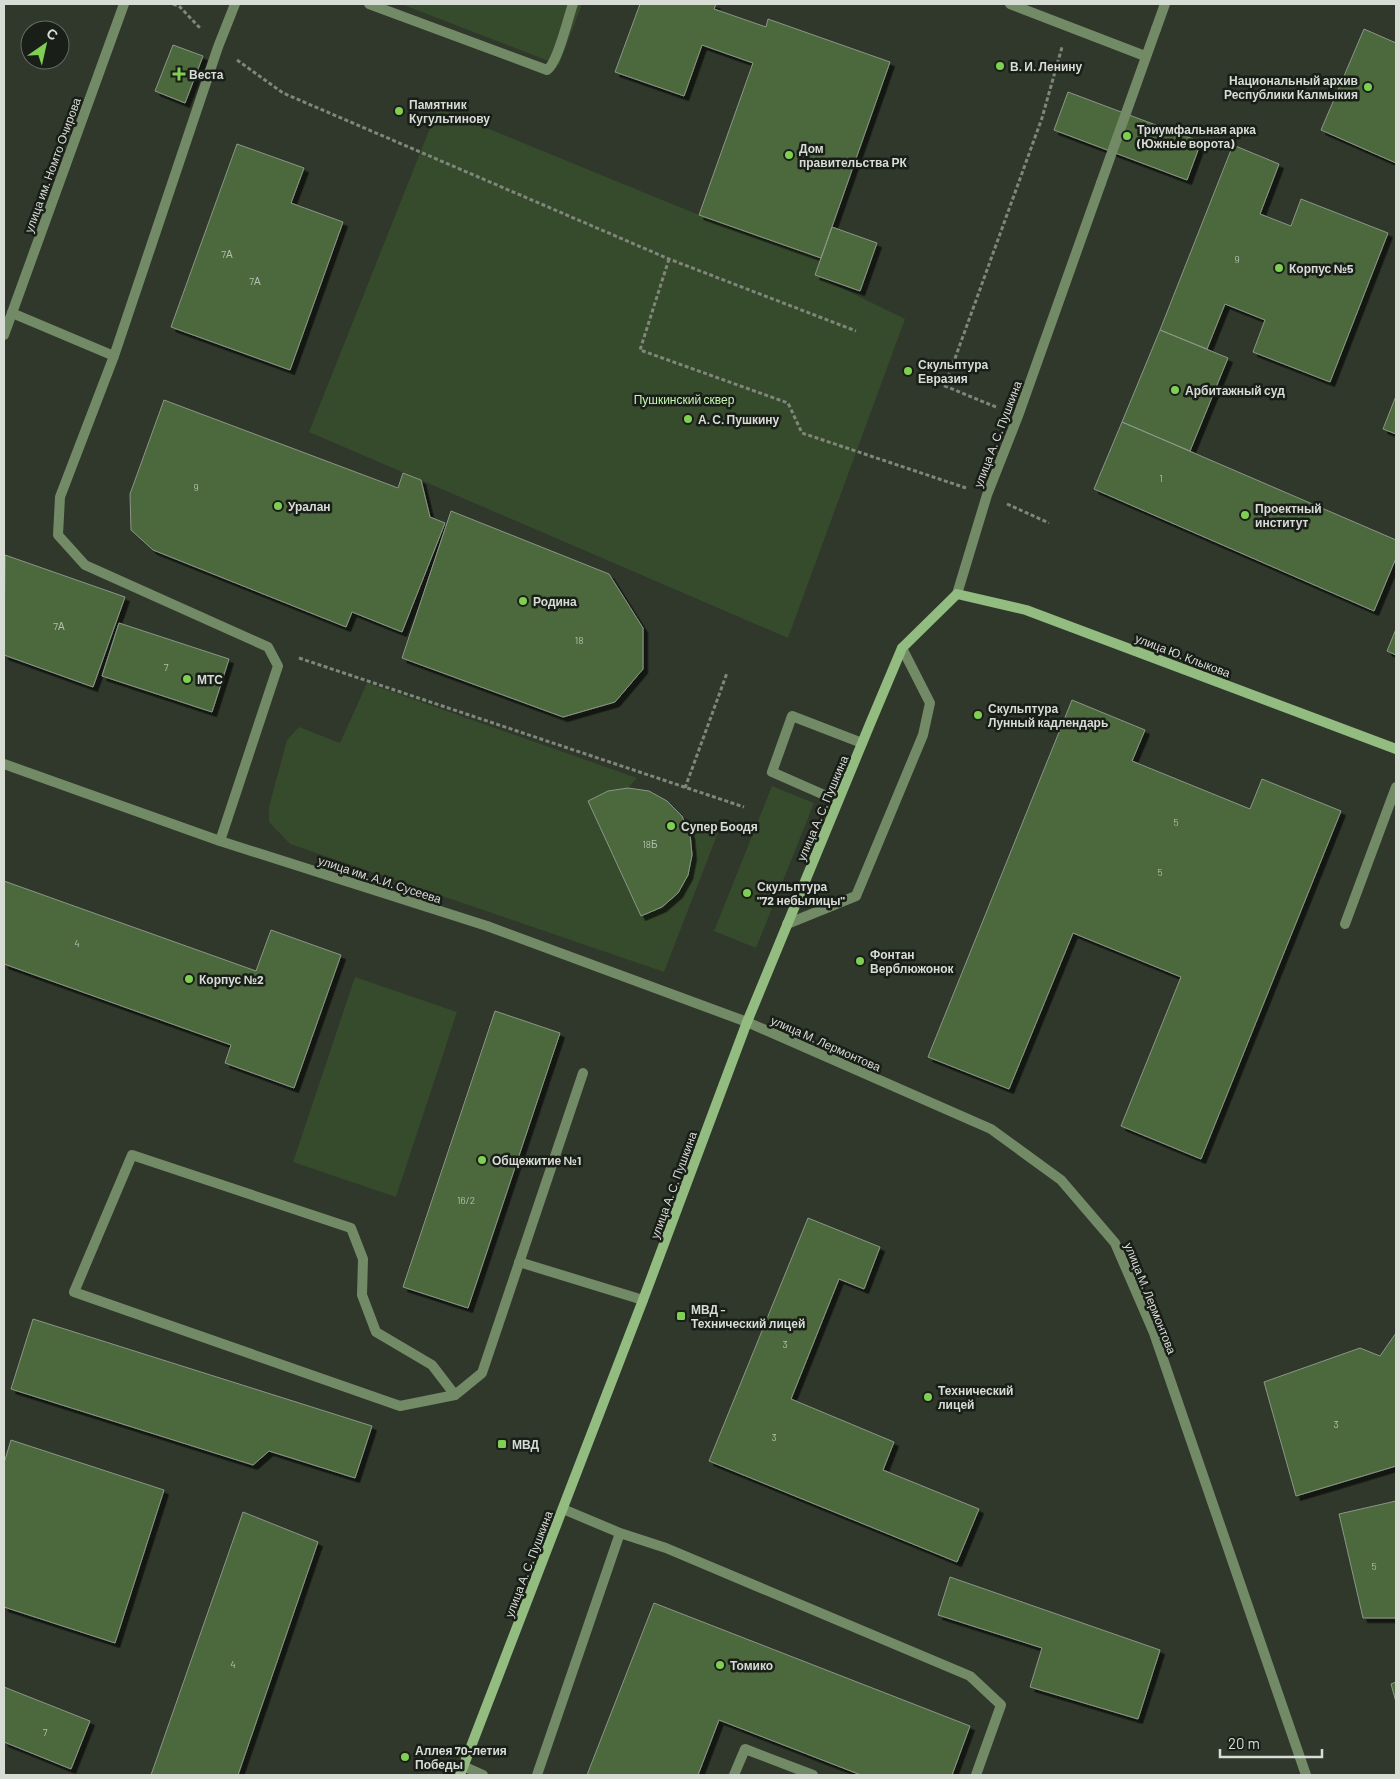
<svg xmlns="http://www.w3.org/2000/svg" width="1400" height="1779" font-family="Barlow,sans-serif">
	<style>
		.green { fill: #364a2c }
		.building { fill: #4b693c; stroke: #8c9688; filter: url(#shadow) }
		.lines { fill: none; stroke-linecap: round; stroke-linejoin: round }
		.path { stroke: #7f867b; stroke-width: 3; stroke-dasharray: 4 2.5; stroke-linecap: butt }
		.service { stroke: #728b66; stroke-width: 10 }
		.pedestrian { stroke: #728b66; stroke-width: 10 }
		.tertiary { stroke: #728b66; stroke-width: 10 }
		.secondary { stroke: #93bc80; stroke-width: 10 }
		.poi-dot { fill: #7fd052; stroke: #1a1e18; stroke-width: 2 }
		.labels { text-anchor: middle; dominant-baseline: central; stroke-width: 5; stroke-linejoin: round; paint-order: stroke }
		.number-label { font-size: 10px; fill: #b4bfaf }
		.poi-label { font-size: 12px; font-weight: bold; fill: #d7dcd5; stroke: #1a1e18; text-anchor: start }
		.street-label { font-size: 12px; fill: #d7dcd5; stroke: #1a1e18 }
		.park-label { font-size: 12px; fill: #c4f5ae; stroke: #1a1e18 }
	</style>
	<defs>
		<filter id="shadow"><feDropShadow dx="4.5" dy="4.5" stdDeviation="0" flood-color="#0009"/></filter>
	</defs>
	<rect width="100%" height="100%" fill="#2f382b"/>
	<!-- green -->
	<path class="green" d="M401,4H582L559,65Z
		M438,108L699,215L821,258L815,275L905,319L788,638L309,432Z
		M367,683L637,778L628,788L608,791L588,801L641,916C680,891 696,885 690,834L719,830L664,972L290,844L269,822V807L287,740L299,727L340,743Z
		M772,786L814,803L756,948L714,931Z
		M355,977L457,1012L396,1197L293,1162Z"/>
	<!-- building -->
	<path class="building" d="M640,4H716L714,9L766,27L768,19L890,62L821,258L699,215L753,63L702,45L684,96L615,72Z
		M1364,29L1396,43V163L1321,130Z
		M173,45L203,56L185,103L155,91Z
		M1068,92L1201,142L1187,180L1054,130Z
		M237,144L304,168L291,203L343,222L290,370L171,327Z
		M1233,145L1279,164L1260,214L1291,226L1301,199L1388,233L1330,382L1253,352L1265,320L1225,304L1207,349L1160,330Z
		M832,227L877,243L860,291L815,275Z
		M1160,330L1228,358L1190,451L1122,422Z
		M1396,396V434L1383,429Z
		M164,400L398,488L403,473L421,480L430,517L445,523L402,632L352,612L346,627L153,550L131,530L130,494Z
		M1122,422L1396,540V558L1374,611L1094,489Z
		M451,511L609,574L643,628V669L615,702L563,717L402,658Z
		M5,555L125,597L93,687L4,655Z
		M119,623L229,659L212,712L102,676Z
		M1396,629V655L1387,651Z
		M1072,700L1145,730L1132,761L1250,809L1262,779L1341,811L1201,1159L1121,1126L1181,977L1073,933L1009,1089L928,1057Z
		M628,788L649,791L667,801L682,816L690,834L692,855L688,875L678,893L662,907L641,916L588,801L608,791Z
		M4,881L256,971L271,930L341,955L294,1088L225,1063L231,1045L4,964Z
		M495,1011L560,1033L468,1308L403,1287Z
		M808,1218L880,1247L864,1289L839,1279L791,1399L894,1442L883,1470L979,1509L957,1562L709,1461Z
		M33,1319L372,1426L355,1478L269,1451L253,1465L11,1389Z
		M1396,1333V1466L1296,1496L1264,1382L1360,1348L1380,1356Z
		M11,1440L164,1490L115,1643L4,1607V1463Z
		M1396,1501V1618H1363L1339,1514Z
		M243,1512L318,1542L238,1775H151Z
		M950,1577L1160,1650L1138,1719L1030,1687L1042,1648L938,1615Z
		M654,1603L970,1726L952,1775H861L719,1720L698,1775H587Z
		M1396,1682V1702L1391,1684Z
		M4,1687L90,1721L71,1769L4,1742Z"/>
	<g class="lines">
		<!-- path -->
		<path class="path" d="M173,4L179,6L200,28
			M237,60L283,93L669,259L856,331
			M669,259L640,350L788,403L802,433L966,488
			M996,407L945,386L1042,118L1062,47
			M1007,504L1049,523
			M299,658L744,807
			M685,788L727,673"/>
		<!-- service -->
		<path class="service" d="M369,4L547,70C558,63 568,17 573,4
			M1010,4L1145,56
			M1156,29L1165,4
			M12,313L114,356
			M957,594L987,495L1018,416L1101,183
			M838,801L772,772L792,716L862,743
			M220,841L278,666L268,647L85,565L58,535L60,497L114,356L218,47L235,4
			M787,924L856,896L923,735L930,703L902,648
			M1345,924L1396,787
			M519,1262L643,1300
			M455,1395L432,1365L376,1332L362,1295L363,1259L351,1228L132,1155L74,1292L400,1406L455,1395L482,1373L583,1073
			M563,1509L620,1533L666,1548L970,1676L1001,1705L976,1775
			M463,1766L483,1775
			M537,1775L620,1533
			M734,1775L745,1749L813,1775"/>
		<!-- pedestrian -->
		<path class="pedestrian" d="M1101,183L1156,29"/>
		<!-- tertiary -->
		<path class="tertiary" d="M4,335L124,4
			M4,764L220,841L487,926L747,1022L991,1129L1061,1180L1115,1243L1154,1333L1306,1775"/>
		<!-- secondary -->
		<path class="secondary" d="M460,1775L643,1300L747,1022L870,724L902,648L957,594L1026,610L1396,749"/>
	</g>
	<!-- markers -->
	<g class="poi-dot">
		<circle cx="1000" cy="66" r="5"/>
		<path d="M176.5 66.5h5v5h5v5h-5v5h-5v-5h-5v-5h5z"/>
		<circle cx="1368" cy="87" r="5"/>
		<circle cx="399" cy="111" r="5"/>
		<circle cx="1127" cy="136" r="5"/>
		<circle cx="789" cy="155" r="5"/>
		<circle cx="1279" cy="268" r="5"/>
		<circle cx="908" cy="371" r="5"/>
		<circle cx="1175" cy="390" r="5"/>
		<circle cx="688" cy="419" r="5"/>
		<circle cx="278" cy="506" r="5"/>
		<circle cx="1245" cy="515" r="5"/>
		<circle cx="523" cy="601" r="5"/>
		<circle cx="187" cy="679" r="5"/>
		<circle cx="978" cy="715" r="5"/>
		<circle cx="671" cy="826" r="5"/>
		<circle cx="747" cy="893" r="5"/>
		<circle cx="860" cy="961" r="5"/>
		<circle cx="189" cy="979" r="5"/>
		<circle cx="482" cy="1160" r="5"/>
		<rect x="676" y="1311" width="10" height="10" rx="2.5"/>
		<circle cx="928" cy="1397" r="5"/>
		<rect x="497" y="1439" width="10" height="10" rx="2.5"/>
		<circle cx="720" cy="1665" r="5"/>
		<circle cx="405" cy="1757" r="5"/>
	</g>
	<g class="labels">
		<!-- number labels -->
		<g class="number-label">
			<text x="227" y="254">7А</text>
			<text x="1237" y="259">9</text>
			<text x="255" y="281">7А</text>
			<text x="1161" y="478">1</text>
			<text x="196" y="487">9</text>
			<text x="59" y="626">7А</text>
			<text x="579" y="640">18</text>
			<text x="166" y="667">7</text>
			<text x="1176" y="822">5</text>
			<text x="650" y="844">18Б</text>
			<text x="1160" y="872">5</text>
			<text x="77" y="943">4</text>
			<text x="466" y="1200">16/2</text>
			<text x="785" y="1344">3</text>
			<text x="1336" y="1424">3</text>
			<text x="774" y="1437">3</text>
			<text x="1374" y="1566">5</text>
			<text x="233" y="1664">4</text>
			<text x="45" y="1732">7</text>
		</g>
		<!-- poi labels -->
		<g class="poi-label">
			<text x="1010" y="66">В. И. Ленину</text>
			<text x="189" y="74">Веста</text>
			<text x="1358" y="80" text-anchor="end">Национальный архив<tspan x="1358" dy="14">Республики Калмыкия</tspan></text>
			<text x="409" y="104">Памятник<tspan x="409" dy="14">Кугультинову</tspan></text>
			<text x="1137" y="129">Триумфальная арка<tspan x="1137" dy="14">(Южные ворота)</tspan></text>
			<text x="799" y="148">Дом<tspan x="799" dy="14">правительства РК</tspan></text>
			<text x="1289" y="268">Корпус №5</text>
			<text x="918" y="364">Скульптура<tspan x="918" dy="14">Евразия</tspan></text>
			<text x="1185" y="390">Арбитажный суд</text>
			<text x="698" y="419">А. С. Пушкину</text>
			<text x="288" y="506">Уралан</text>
			<text x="1255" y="508">Проектный<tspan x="1255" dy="14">институт</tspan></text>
			<text x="533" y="601">Родина</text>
			<text x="197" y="679">МТС</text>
			<text x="988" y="708">Скульптура<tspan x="988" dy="14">Лунный кадлендарь</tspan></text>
			<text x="681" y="826">Супер Боодя</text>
			<text x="757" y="886">Скульптура<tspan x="757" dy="14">"72 небылицы"</tspan></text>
			<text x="870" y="954">Фонтан<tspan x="870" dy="14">Верблюжонок</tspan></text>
			<text x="199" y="979">Корпус №2</text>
			<text x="492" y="1160">Общежитие №1</text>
			<text x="691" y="1309">МВД -<tspan x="691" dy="14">Технический лицей</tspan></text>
			<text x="938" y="1390">Технический<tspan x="938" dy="14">лицей</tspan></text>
			<text x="512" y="1444">МВД</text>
			<text x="730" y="1665">Томико</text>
			<text x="415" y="1750">Аллея 70-летия<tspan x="415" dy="14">Победы</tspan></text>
		</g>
		<!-- street labels -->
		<g class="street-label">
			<text transform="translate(52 165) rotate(-70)">улица им. Номто Очирова</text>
			<text transform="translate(997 434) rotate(-69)">улица А. С. Пушкина</text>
			<text transform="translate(1183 655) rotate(21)">улица Ю. Клыкова</text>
			<text transform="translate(822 808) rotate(-67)">улица А. С. Пушкина</text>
			<text transform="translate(380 879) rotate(18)">улица им. А.И. Сусеева</text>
			<text transform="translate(826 1043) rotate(24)">улица М. Лермонтова</text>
			<text transform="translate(673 1185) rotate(-70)">улица А. С. Пушкина</text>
			<text transform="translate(1151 1298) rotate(68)">улица М. Лермонтова</text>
			<text transform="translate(528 1564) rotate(-69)">улица А. С. Пушкина</text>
		</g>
		<!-- park labels -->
		<g class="park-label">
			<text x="684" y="399">Пушкинский сквер</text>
		</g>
	</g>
	<!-- border -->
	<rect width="1400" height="1779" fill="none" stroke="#d7dcd5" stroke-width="10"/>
	<!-- north arrow -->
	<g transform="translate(45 45) rotate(34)"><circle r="24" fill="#1a1e18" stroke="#666a64"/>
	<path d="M0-4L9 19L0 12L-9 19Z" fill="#7fd052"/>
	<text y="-8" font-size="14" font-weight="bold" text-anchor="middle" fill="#d7dcd5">С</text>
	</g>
	<!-- scale -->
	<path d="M1220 1749v8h102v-8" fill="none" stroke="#d7dcd5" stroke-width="2.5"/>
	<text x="1228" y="1749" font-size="15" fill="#d7dcd5" stroke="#1a1e18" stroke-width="4" paint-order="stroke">20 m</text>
</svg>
